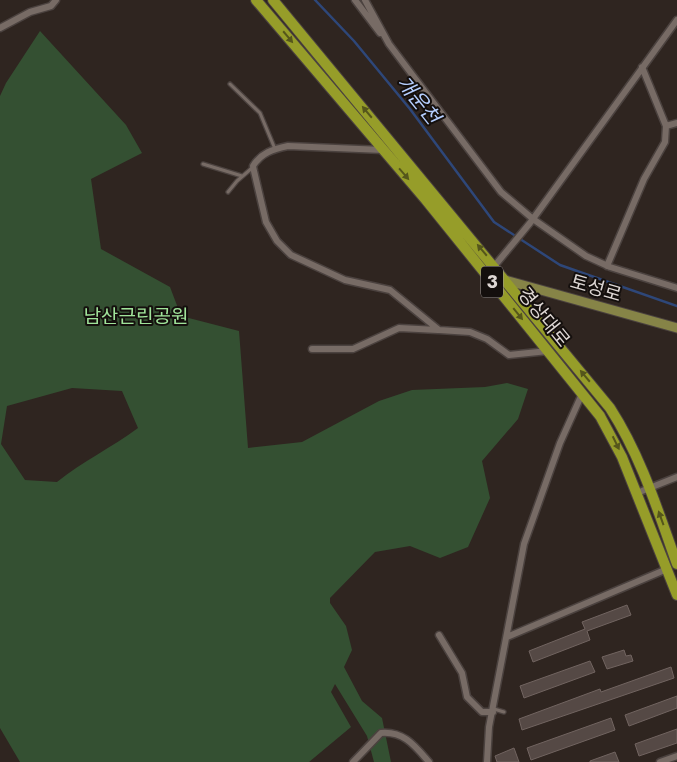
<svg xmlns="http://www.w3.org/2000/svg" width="677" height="762" font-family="Jost,'Noto Sans KR',sans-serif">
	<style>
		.green { fill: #345032; fill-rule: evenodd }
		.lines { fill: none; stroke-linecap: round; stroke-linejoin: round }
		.stream { stroke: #2e4779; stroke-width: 2.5 }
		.building { fill: #554945; stroke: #716460 }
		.lane-casing { stroke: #4b423f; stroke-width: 5.5 }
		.street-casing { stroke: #4b423f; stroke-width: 9 }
		.secondary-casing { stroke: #4b423f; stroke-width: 11 }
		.primary-casing { stroke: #4b423f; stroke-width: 12 }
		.lane { stroke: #776b65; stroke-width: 3 }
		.street { stroke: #776b65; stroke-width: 6 }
		.secondary { stroke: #868447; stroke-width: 9 }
		.primary { stroke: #969d29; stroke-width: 10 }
		.oneway { fill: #55561b }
		.labels { text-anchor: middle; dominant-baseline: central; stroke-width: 4; stroke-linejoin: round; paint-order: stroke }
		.shield { fill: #140f0d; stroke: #a19b98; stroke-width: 1 }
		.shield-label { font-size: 18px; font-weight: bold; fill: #ded7d4 }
		.street-label { font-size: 19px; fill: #ded7d4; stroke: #140f0d }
		.park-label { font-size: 19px; fill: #a0e39a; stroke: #140f0d }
		.water-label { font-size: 20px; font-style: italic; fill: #b5cefe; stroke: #140f0d }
	</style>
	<rect width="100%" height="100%" fill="#2f2520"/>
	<!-- green -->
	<path class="green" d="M40,31L126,125L142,153L91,179L101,249L170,287L181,316L239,331L248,448L302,442L379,401L412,390L485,387L507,383L528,389L518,419L482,461L490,498L468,547L440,558L410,546L375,552L330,598V603L346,626L352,650L344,667L362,701L382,718L391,762H374L367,736L335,684L331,692L351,727L309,762H20L0,728V96L6,83ZM72,388L122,391L138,428C111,448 83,461 57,482L25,480L1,444L7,406Z"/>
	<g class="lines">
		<!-- stream -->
		<path class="stream" d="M315,0L354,41L410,109L494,222L560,265L677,306"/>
	</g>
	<!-- building -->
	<path class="building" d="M627,605L631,615L587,631L590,640L533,662L529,651L585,629L582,622Z
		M624,650L626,656L631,655L633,661L607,669L602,657Z
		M590,661L595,672L524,698L520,686Z
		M671,667L674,678L522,730L519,719L600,689L601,692Z
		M677,696V708L629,726L625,715Z
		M611,718L615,730L531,760L527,748Z
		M677,729V743L639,756L635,744Z
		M514,748L519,762H497L495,756Z
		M615,752L619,762H590V761Z"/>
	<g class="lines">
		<defs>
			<path id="lane" d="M230,84L260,113L275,149
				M203,164L242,176
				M228,192L237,181L252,168
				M494,709L504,712"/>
			<path id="street" d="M355,0L380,33
				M365,0L389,44L501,192L533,219L586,256L610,267L677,288
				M0,28L30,12L51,6L56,0
				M642,67L666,126L677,123
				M383,150L288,146C273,149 261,153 253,166L254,171L266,222L277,241L291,255L345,280L390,290L439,330L470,332L487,339L509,355L548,351
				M607,266L644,179L665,142L666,126
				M487,275L530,223L677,20
				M312,349H353L399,328L438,330
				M637,493L677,477
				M439,635L462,673L467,697L482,712H493
				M507,637L667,569
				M353,762L381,733C404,731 415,746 429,762
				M487,762L489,727L524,544L560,443L582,394
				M660,762L677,756"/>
			<path id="secondary" d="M505,280L677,328"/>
			<path id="primary" d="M256,0L426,200L600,416L622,457L677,595
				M273,0L610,408C641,456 658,511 677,564"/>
		</defs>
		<!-- lane casing -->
		<use href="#lane" class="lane-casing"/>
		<!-- street casing -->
		<use href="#street" class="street-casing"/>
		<!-- secondary casing -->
		<use href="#secondary" class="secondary-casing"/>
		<!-- primary casing -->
		<use href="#primary" class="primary-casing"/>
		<!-- lane -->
		<use href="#lane" class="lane"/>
		<!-- street -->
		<use href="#street" class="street"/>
		<!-- secondary -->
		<use href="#secondary" class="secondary"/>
		<!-- primary -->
		<use href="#primary" class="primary"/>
	</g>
	<!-- one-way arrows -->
	<defs><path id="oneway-solid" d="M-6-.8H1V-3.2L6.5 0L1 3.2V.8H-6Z" transform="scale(1.25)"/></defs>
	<g class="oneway">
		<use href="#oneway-solid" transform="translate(288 37) rotate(50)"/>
		<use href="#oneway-solid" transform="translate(367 112) rotate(-130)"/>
		<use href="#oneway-solid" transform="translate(404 174) rotate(49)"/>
		<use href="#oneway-solid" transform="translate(482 250) rotate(-130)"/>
		<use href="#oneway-solid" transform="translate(518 314) rotate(51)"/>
		<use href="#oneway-solid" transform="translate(585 376) rotate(-130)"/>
		<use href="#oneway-solid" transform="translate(616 443) rotate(64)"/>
		<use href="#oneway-solid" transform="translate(661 518) rotate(-110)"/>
	</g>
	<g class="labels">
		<!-- shield labels -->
		<rect class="shield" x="481" y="266.5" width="22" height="31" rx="4"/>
		<g class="shield-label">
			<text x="492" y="282">3</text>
		</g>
		<!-- street labels -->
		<g class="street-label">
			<text transform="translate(596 288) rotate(16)">토성로</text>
			<text transform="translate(544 317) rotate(51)">경상대로</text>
		</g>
		<!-- park labels -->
		<g class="park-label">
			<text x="136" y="316">남산근린공원</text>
		</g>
		<!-- water labels -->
		<g class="water-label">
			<text transform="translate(418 100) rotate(51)">개운천</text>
		</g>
	</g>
</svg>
